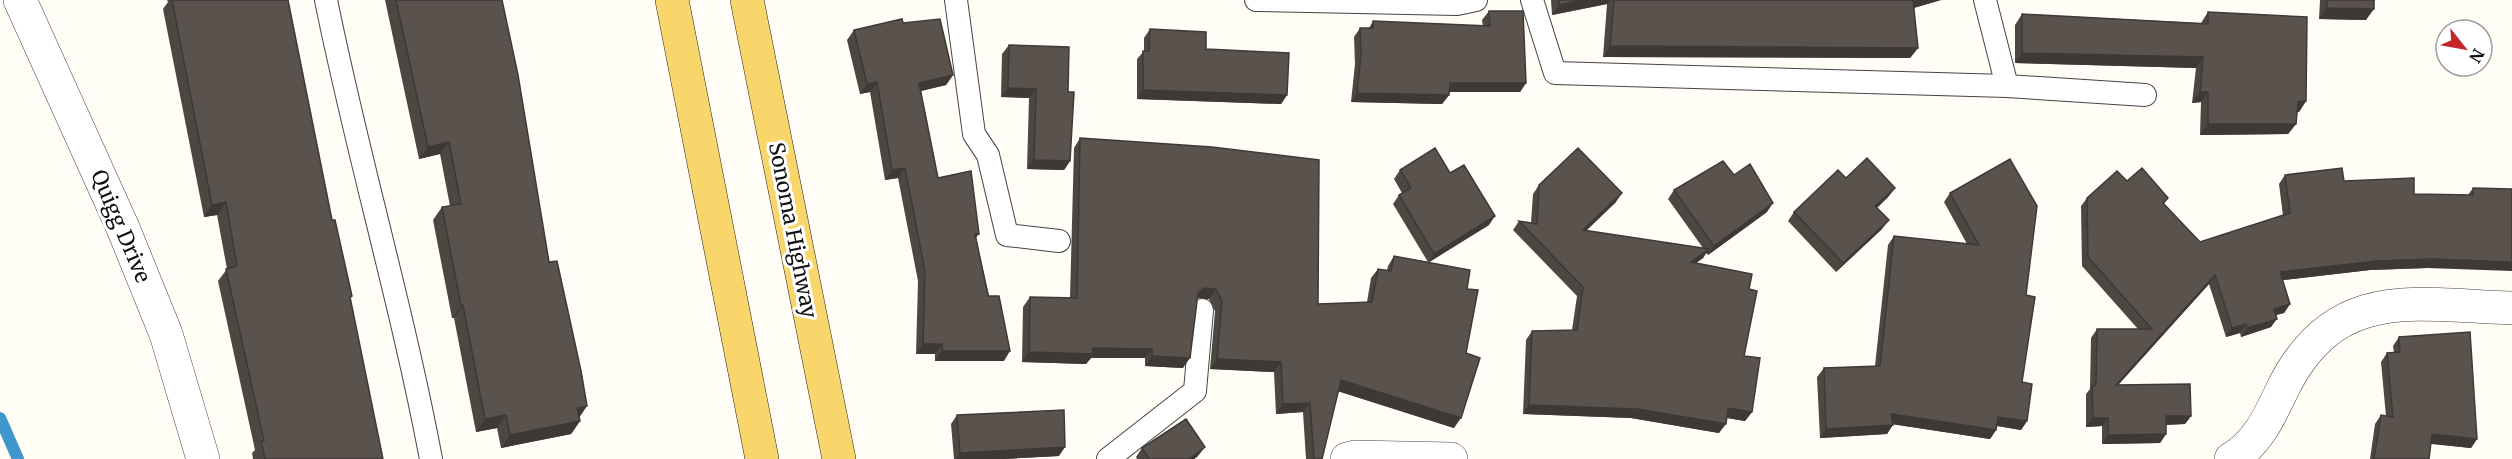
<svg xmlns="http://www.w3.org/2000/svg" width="2512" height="459" font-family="Merriweather,serif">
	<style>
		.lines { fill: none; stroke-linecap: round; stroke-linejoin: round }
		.stream { stroke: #3f96cf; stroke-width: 12 }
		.service-casing { stroke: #444; stroke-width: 24 }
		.minor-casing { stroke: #444; stroke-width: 34 }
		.primary-casing { stroke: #222; stroke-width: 34 }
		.service { stroke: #fff; stroke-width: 22 }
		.minor { stroke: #fff; stroke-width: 33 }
		.primary { stroke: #f9d66b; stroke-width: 33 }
		.wall { fill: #4d4742 }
		.shaded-wall { fill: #3f3936 }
		.building { fill: #5a524d; stroke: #3f3936; stroke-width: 1.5 }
		.labels { text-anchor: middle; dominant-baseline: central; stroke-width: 6; stroke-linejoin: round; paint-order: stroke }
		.street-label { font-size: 21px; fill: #111; stroke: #fff }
	</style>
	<rect width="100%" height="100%" fill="#fffdf5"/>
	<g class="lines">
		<!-- stream -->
		<path class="stream" d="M0,418L18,459"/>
		<defs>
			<path id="service" d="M326,0C357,154 402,305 431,459
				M956,0L974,134L988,155L1007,235L1059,241
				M1256,0L1457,4L1476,0
				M1532,0L1555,73L2007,86L1985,0
				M2007,86L2145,95
				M1108,459L1195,391L1202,310"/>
			<path id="minor" d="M20,0L123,228L166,334L203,459
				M1347,459L1355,457L1451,459
				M2231,459C2259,443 2271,413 2284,386C2336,284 2415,305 2512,308"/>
			<path id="primary" d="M672,0L762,459
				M747,0L839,459"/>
		</defs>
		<!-- service casing -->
		<use href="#service" class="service-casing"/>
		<!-- minor casing -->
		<use href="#minor" class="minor-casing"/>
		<!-- primary casing -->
		<use href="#primary" class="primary-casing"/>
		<!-- service -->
		<use href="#service" class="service"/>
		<!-- minor -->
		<use href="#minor" class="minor"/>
		<!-- primary -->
		<use href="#primary" class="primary"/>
	</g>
	<!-- wall -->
	<path class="wall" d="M167,0H288L332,220L352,296L350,299L383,459H253L252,453L255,450L218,281L227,269L217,215L204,217L163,9L168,2Z
		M385,0H502L549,262L580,421L571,434L501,448L497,428L476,432L454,318H452L433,220L442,207L450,206L440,154L419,159Z
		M1551,0H1941L1914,8L1918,48L1910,58L1603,57L1607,4L1552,15Z
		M2320,0H2375L2366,20L2319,19Z
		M1489,11L1526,83L1520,92H1449V95L1442,104L1351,102L1355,64L1354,37L1360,28H1369L1373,21L1483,26L1482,20Z
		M2208,12L2306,101L2299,112H2297L2296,124L2288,134L2200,135L2201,102L2192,103L2196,68L2015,63V25L2022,14L2201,23Z
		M903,23L953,75L946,85L921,91L938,178L979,234L976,238L1004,361H935V354H916L918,281L898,178L885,180L870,92L860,94L847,40L854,30Z
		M1150,29L1206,49L1287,95L1281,104L1137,99V59L1144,51V38Z
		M1009,45L1068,92L1070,161L1064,170L1027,169L1029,98L1001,97L1002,54Z
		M1080,138L1318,304L1367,302L1371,278L1378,269L1387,270L1388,266L1394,256L1428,262L1393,204L1399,195L1402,193L1394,179L1400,170L1450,173L1489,225L1428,262L1467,289L1466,353L1454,428L1338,391L1322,459H1306L1303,412L1276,414L1274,372L1210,369L1215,311L1209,299L1197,298L1183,368L1145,366V358H1091L1086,364L1022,362L1023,307L1030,297L1070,298L1074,148Z
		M1734,175L1767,212L1708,255L1706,253L1703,258L1696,263L1749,289L1744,356L1752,412L1745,421L1727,418L1719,433L1631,418L1523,414L1526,340L1532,331L1572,330L1577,296L1513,230L1519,221L1531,223L1533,194L1539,185L1616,202L1586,231L1703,248L1668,199L1674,190Z
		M2285,175L2344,181L2414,194L2468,195L2473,188L2512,189L2427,268L2370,270L2283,280L2290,304L2284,313L2276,315L2271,327L2241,337L2240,333L2226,337L2209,284L2118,385L2191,416L2185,424L2166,425V434L2160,443L2102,444V426L2086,427V394L2090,389L2091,338L2097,329H2138L2082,266L2081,206L2087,198L2127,181L2168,198L2164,204L2200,242L2283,216L2279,184Z
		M1846,178L1895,188L1888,197L1877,208L1882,229L1836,272L1788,221L1794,212Z
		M1950,193L2026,295L2022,382L2027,421L2021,430L1997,426L1996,430L1990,439L1893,424L1887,434L1820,438L1817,377L1824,368L1875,366L1888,245L1894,236L1967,244L1944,202Z
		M2399,337L2477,439L2471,448L2431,444L2429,459H2370L2375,424L2381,415L2386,416L2381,362L2387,353L2394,352L2393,346Z
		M957,415L1059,456L1003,459H954L951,424Z
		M1142,448L1198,456L1194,459H1137L1136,457Z"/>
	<!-- shaded-wall -->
	<path class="shaded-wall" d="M1583,0H1610L1607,4L1552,15L1559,5Z
		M1913,0H1941L1906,10Z
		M2327,8L2374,9L2366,20L2319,19Z
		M1610,46L1918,48L1910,58L1603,57Z
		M2022,53L2203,57L2196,68L2015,63Z
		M953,75L946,85L912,93L919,83Z
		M877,82L870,92L860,94L867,84Z
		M1450,83H1526L1520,92H1444Z
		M1008,88L1036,89L1029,98L1001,97Z
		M1143,90L1287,95L1281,104L1137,99Z
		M2200,92H2208L2201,102L2192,103Z
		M1357,93L1449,95L1442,104L1351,102Z
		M2306,101L2299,112H2290L2298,102Z
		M2208,124H2296L2288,134L2200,135Z
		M449,142L440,154L419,159L428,147Z
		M1034,160L1070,161L1064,170L1027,169Z
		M905,168L898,178L885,180L892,170Z
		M1895,188L1888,197L1869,215L1875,206Z
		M1622,193L1616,202L1577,239L1583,230Z
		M226,202L217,215L204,217L212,205Z
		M1773,203L1767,212L1708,255L1714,246Z
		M1495,216L1489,225L1428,263L1434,254Z
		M1889,220L1882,229L1836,272L1843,263Z
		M1709,249L1703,258L1685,271L1691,262Z
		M2433,259L2512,262V271L2427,268L2370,270L2274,281L2280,272L2376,261Z
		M2215,275L2209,284L2110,394L2116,385Z
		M1204,288L1216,289L1209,299L1197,298L1198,293Z
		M2290,304L2284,313L2268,317L2274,309Z
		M463,305L454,318H452L461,306Z
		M2277,319L2271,327L2241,337L2247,328Z
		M2246,324L2240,333L2226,337L2232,328Z
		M923,344H942L935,354H916Z
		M1093,348L1152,349L1145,358H1091L1086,364L1022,362L1029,352Z
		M942,351H1010L1004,361H935Z
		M1152,356L1190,358L1183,368L1145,366Z
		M1217,359L1281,362L1274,372L1210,369Z
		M1341,380L1461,418L1454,428L1334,390Z
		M1310,403L1303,412L1276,414L1283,404Z
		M1529,405L1637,409L1726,424L1719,433L1631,418L1523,414Z
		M587,406L579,418L577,408Z
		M1728,408L1752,412L1745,421L1722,417Z
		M1891,414L1996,430L1990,439L1884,423Z
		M506,415L497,428L476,432L485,419Z
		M2166,416H2191L2185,424L2160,425Z
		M1998,417L2027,421L2021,430L1992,425Z
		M2093,418H2108L2102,426L2086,427Z
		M580,421L571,434L501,448L510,435Z
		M1893,425L1887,434L1820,438L1826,429Z
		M2166,434L2160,443L2102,444L2108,435Z
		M2432,434L2477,439L2471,448L2426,443Z
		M1065,447L1059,456L1003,459H956L960,453Z
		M1205,447L1198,456L1194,459H1189Z"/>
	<!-- building -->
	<path class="building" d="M172,0H288L332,220H335L352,296L350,297L383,459H265L261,441H264L226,269L237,266L226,202L212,205Z
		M396,0H502L518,75L549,262L557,261L581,371L587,406L577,408L580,421L510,435L506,415L485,419L463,305L461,306L442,207L461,204L449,142L428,147Z
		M1559,0H1583L1559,5Z
		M1614,0H1913L1918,48L1610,46Z
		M2327,0H2374V9L2327,8Z
		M1489,11H1523L1526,83H1450L1449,95L1357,93L1361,55L1360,28H1373V21L1490,26Z
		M2208,12L2307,17L2306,101L2298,102L2296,124H2208V92H2200L2203,57L2022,53V14L2208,24Z
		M902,19L903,23L940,19L953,75L919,83L938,178L971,171L979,234H975L988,296H999L1010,351H942V344H923L925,271L905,168L892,170L877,82L867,84L854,30Z
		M1150,29L1206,32V49L1289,53L1287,95L1143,90V51H1149Z
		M1009,45L1069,47L1068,92H1074L1070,161L1034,160L1036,89L1008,88Z
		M1080,138L1212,147L1319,160L1318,304L1372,302L1378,269L1391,271L1394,256L1470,270L1467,289L1478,290L1466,353L1480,358L1461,418L1341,380L1322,459H1314L1310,403L1283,404L1281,362L1217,359L1222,301L1216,289L1204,288L1198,293L1190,358L1152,356V349L1093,348V354L1029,352L1030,297L1077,298Z
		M1435,148L1450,173L1464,165L1495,216L1434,254L1399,195L1411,188L1400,170Z
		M1578,148L1622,193L1583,230L1709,249L1691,262L1752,274L1749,289L1757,291L1744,356L1760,358L1752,412L1728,408L1726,424L1637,409L1529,405L1532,331L1577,330L1583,287L1519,221L1537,224L1539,185Z
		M1867,158L1895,188L1875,206L1889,220L1843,263L1794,212L1838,170L1846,178Z
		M2010,159L2037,206L2026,295L2035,297L2022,382L2032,384L2027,421L1998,417L1996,430L1891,414L1893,425L1826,429L1824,368L1880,366L1894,236L1979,245L1950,193Z
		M1723,161L1734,175L1750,164L1773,203L1714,246L1674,190Z
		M2142,168L2168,198L2163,203L2200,242L2290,213L2285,175L2342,168L2344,181L2414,178V194L2473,195V188L2512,189V262L2433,259L2376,261L2280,272L2290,304L2274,309L2277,319L2247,328L2246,324L2232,328L2215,275L2116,385L2190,384L2191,416H2166V434L2108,435V418H2093L2092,386L2096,385L2097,329H2152L2088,257L2087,198L2117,171L2127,181Z
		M2470,332L2477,439L2432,434L2429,459H2374L2381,415L2393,417L2387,353L2400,352L2399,337Z
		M1064,410L1065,447L960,453L957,415Z
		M1186,419L1205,447L1189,459H1149L1142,448Z"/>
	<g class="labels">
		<!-- street labels -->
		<g class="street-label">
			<text transform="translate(121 226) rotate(67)">Quigg Drive</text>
			<text transform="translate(793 230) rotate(79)">Sonoma Highway</text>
		</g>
	</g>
	<!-- north arrow -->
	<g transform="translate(2464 48) rotate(121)"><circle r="28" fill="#ffffff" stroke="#a0a0a0" stroke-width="1.5"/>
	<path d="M0-4.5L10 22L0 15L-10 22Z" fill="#c4262e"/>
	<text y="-9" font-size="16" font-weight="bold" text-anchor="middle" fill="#111111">N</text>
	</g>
</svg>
